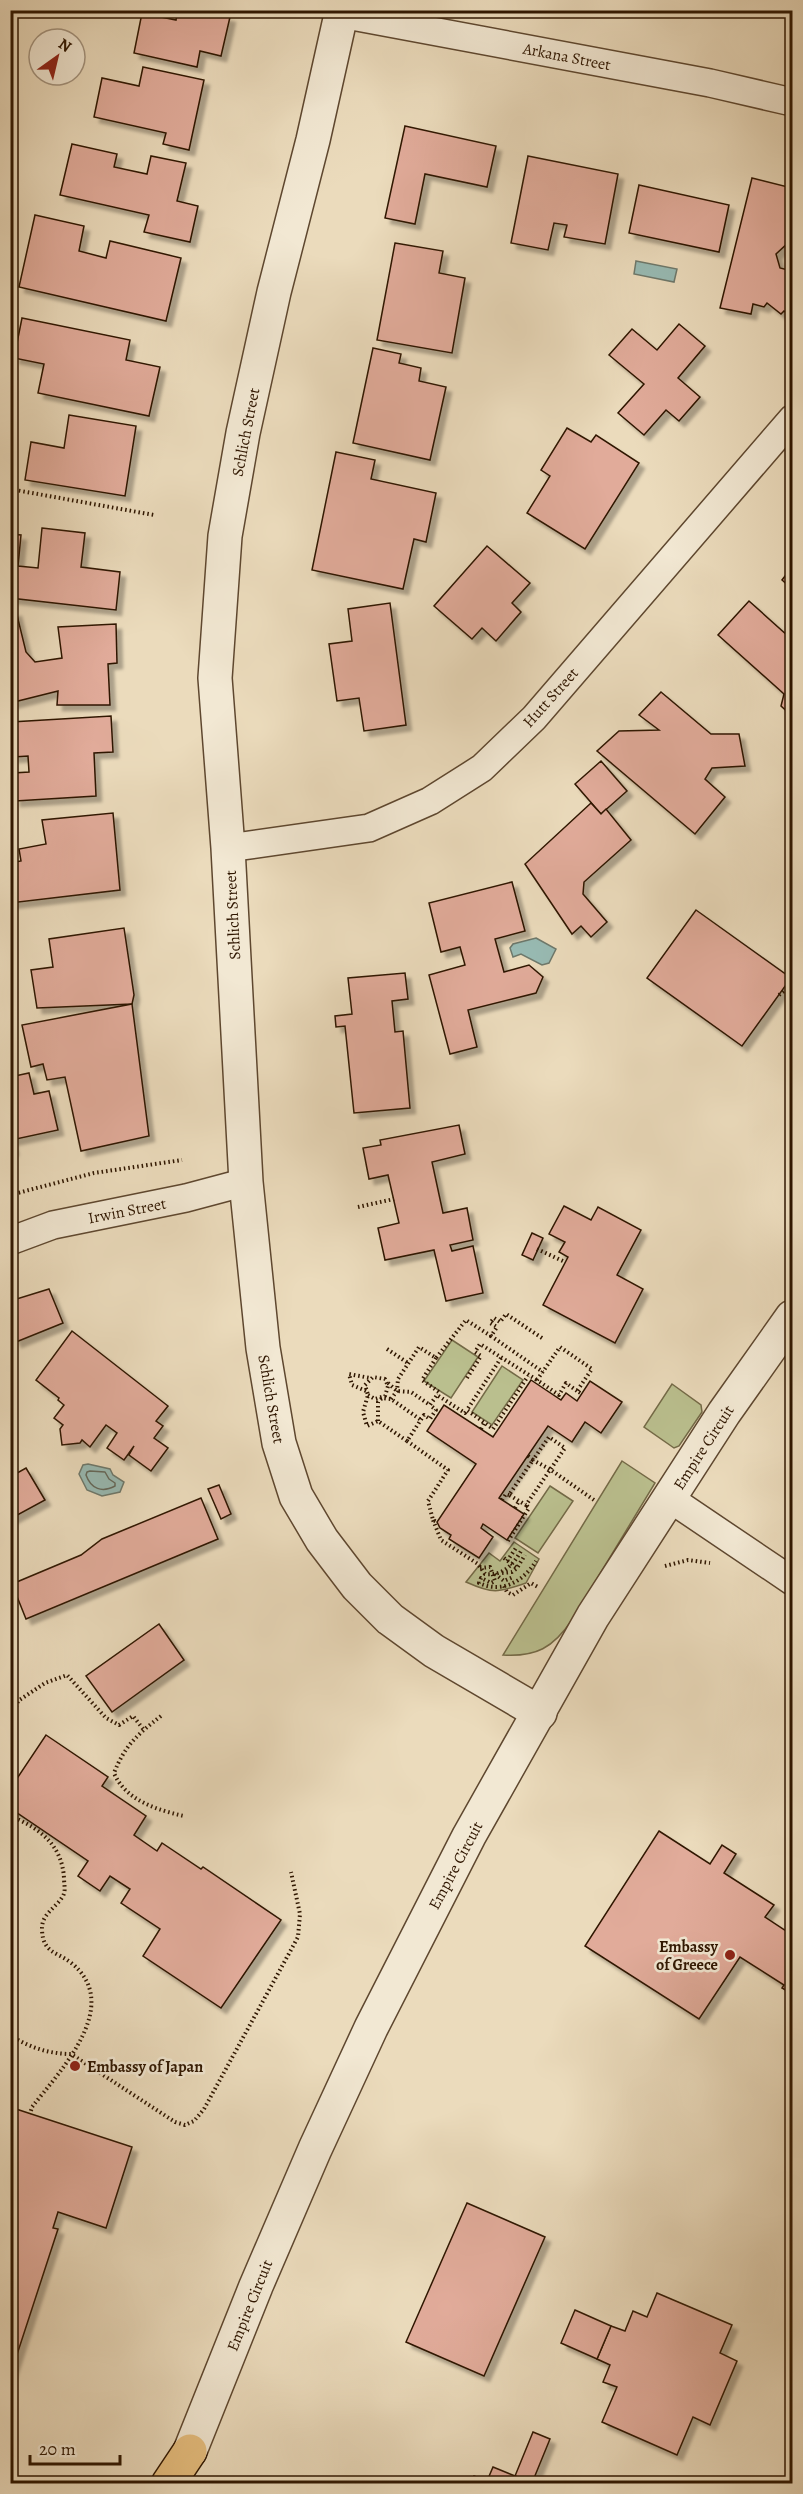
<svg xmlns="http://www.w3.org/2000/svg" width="803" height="2494" viewBox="0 0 803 2494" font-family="Alegreya,serif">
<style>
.green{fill:#babf8e;stroke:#746a47;stroke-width:1.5}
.water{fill:#98bbb4;stroke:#6e796c;stroke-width:1.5}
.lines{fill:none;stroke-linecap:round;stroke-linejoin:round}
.shore{stroke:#64685a;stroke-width:1.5}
.building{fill:#e1ab9a;stroke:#2f1600;stroke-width:1.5;filter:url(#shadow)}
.minor-casing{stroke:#5e472f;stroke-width:30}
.tertiary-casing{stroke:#5e472f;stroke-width:36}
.motorway-casing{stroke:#2f1600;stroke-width:36}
.path{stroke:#2f1600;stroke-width:4;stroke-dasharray:1.5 3;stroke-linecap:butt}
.minor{stroke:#f2e8d3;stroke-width:27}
.tertiary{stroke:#f2e8d3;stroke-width:33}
.motorway{stroke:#e6be7e;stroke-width:33}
.poi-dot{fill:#8f2418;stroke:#f2e8d3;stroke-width:2}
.labels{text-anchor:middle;stroke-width:5;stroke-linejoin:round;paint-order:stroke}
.street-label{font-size:16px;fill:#2f1600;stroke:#f2e8d3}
.poi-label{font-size:16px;font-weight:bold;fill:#2f1600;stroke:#f2e8d3;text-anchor:end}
</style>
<defs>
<filter id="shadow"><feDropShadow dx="5.5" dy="5.5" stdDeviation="1.5" flood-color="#0004"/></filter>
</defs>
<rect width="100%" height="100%" fill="#ebdbbc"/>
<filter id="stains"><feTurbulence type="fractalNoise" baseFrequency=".00333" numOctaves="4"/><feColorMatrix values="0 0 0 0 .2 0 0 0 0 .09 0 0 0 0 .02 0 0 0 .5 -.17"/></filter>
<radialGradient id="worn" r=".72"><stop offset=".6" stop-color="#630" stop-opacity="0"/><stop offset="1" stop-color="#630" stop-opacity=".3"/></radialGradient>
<g class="green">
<polygon points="452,1340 478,1357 451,1398 424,1381"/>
<polygon points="502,1366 523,1380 492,1425 472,1412"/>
<polygon points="672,1384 701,1405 702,1412 679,1446 674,1448 644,1427"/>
<path d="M622,1461l33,22 -83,137c-19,28 -36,37 -69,35z"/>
<polygon points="550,1486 573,1501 538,1553 515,1538"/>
<path d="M514,1542l25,17 -13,24c-29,10 -33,11 -60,-1l23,-29 11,8z"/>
</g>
<g class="water">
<polygon points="636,261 677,269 674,282 634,274"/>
<polygon points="536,938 556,949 549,963 542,965 521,954 513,957 510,948 513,944"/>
<polygon points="88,1464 110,1469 113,1475 124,1482 120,1492 102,1496 87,1490 79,1474 83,1465"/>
</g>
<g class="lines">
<path class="shore" d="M90,1471l15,1 4,7 6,4v3c-13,7 -24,3 -29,-11l1,-3z"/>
</g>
<g class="building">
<polygon points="178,10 198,10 230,17 221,56 200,51 197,67 134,53 142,13 176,20"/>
<polygon points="143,67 204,80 189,150 163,144 166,133 94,117 102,78 139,86"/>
<polygon points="405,126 496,146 487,187 425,174 415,224 385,218"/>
<polygon points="72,144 117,154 114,167 147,174 151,156 186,163 177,201 198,206 190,242 144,232 149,215 60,195"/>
<polygon points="528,156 618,174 605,244 564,237 567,225 554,223 548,250 511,243"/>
<polygon points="752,178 792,188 792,230 790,241 776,254 780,268 792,271 792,317 784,311 781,314 767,303 764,307 753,304 751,314 720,308"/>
<polygon points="639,185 729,205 719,252 629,233"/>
<polygon points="35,215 84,226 79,251 106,258 110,241 181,258 166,321 19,287"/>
<polygon points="395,243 443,251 439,273 465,278 452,353 377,340"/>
<polygon points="22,318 130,340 126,360 160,367 149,416 38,393 44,364 14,358"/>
<polygon points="679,324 705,346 678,378 700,397 679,421 666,410 644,435 618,413 644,384 609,355 632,329 657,350"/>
<polygon points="373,348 401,354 399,363 421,368 419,381 446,387 430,460 353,443"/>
<polygon points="69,415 136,426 125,496 25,480 31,442 64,448"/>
<polygon points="567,428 591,442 596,435 639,463 585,549 527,513 550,476 541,470"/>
<polygon points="336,452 375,460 371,479 436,493 426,542 414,539 403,589 312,570"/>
<polygon points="42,528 85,533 81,567 120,572 116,610 10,598 10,534 21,535 18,566 38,568"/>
<polygon points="487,546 530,583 512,603 521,612 496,641 482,628 472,639 434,606"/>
<polygon points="792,567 792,589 782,580"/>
<polygon points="749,601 788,636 792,632 792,716 781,706 784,694 718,635"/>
<polygon points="390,603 406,725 364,731 359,698 337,701 329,644 352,641 348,609"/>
<polygon points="16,611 26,652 35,662 62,658 58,627 116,624 117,663 108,664 110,705 57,705 58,691 10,703 10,612"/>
<polygon points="661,692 711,734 739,734 745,766 712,768 705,779 725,797 695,834 597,751 619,731 659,730 639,715"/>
<polygon points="111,716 113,752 94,753 96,796 15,801 13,773 29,772 28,756 13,757 11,722"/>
<polygon points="601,761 627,791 601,814 575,784"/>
<polygon points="591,803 601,814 606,809 631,840 584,882 583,894 607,922 591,937 581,926 572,934 525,864"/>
<polygon points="113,813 120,890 10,903 10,863 21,861 19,849 46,844 42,820"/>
<polygon points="512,882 525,931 495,939 504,972 529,965 543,977 536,993 468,1010 477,1047 450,1054 429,975 465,965 460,947 441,952 429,903"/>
<polygon points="696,910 791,978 742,1046 647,978"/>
<polygon points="124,928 134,995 132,1004 37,1008 31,970 53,967 49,939"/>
<polygon points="405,973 408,999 392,1001 395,1032 403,1031 410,1108 354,1113 345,1026 336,1027 335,1016 352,1014 348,978"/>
<polygon points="132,1004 149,1136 81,1151 65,1077 47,1080 43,1064 31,1067 22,1025"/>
<polygon points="29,1073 34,1094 49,1091 58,1130 11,1140 13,1150 10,1151 10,1077"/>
<polygon points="459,1125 465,1154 432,1162 443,1213 467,1208 473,1240 450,1245 452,1251 473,1246 483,1293 446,1301 434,1250 385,1260 378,1228 399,1223 388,1175 369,1179 363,1148 381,1145 380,1140"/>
<polygon points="564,1206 591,1220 598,1207 641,1230 617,1275 643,1289 615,1343 543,1305 568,1257 559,1252 565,1242 549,1234"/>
<polygon points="532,1233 543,1238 533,1260 522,1255"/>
<polygon points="49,1289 63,1323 16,1342 10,1329 10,1301"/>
<polygon points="72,1331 168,1406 156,1421 163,1426 154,1438 168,1448 151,1471 129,1455 134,1446 124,1460 107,1448 117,1433 106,1425 90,1447 82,1440 80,1443 62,1445 60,1429 63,1425 54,1418 64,1405 58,1400 59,1398 36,1380"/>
<polygon points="531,1380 561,1400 566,1393 577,1401 590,1381 622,1402 601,1433 585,1422 572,1442 548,1426 499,1498 524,1514 507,1540 483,1524 481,1528 493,1537 479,1558 449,1539 451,1535 440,1528 437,1522 476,1464 427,1431 444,1405 493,1437"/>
<polygon points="26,1468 45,1500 10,1519 10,1477"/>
<polygon points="219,1485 231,1514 221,1519 208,1489"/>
<polygon points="201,1498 218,1539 26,1619 12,1584 81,1555 102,1539"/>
<polygon points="159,1624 184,1660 112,1712 86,1676"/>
<polygon points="46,1735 108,1777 102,1786 146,1816 134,1835 157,1851 162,1843 201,1869 203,1867 281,1920 221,2008 143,1956 160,1929 121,1903 130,1889 110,1876 100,1891 78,1876 88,1861 10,1808 10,1789"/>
<polygon points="659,1831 710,1864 722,1845 736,1854 724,1873 774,1905 765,1917 792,1935 792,1994 782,1988 784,1985 740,1957 699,2019 585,1946"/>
<polygon points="10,2107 132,2147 106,2228 58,2212 53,2228 58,2229 10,2376"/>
<polygon points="467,2203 545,2237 484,2376 406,2342"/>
<polygon points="657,2293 732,2325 720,2353 737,2361 710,2425 693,2417 677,2455 602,2422 617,2387 603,2382 610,2365 597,2359 611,2326 625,2331 633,2311 647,2317"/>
<polygon points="575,2310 611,2326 597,2359 561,2343"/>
<polygon points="533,2432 550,2439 532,2483 515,2476"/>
<polygon points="493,2467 515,2476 533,2484 471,2484 474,2476 487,2481"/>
</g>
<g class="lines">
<g class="minor-casing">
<g id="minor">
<polyline points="341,14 710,83 792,102"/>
<polyline points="228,848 369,828 430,801 482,768 534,718 792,419"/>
<polyline points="10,1241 53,1225 186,1198 246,1182"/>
<polyline points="669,1498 792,1581"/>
</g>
</g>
<g class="tertiary-casing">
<g id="tertiary">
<polyline points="342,10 313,140 274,292 243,433 225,536 215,678 228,848 246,1182 263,1348 279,1443 296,1496 322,1540 357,1586 390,1619 434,1651 540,1713"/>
<polyline points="190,2451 256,2286 315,2149 371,2028 469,1836 593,1616 724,1413 792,1317"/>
</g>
</g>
<g class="motorway-casing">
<polyline id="motorway" points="168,2484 190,2451"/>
</g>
<g class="path">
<polyline points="10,489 154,515"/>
<polyline points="779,995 792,985"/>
<polyline points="10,1195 94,1173 182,1160"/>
<polyline points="358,1207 394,1199"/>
<polyline points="537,1249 565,1262"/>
<polyline points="542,1338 506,1314 500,1322 494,1318 490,1323 497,1327 491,1336 543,1372"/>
<polyline points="387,1349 408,1363"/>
<polyline points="436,1358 422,1380 439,1392 437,1394"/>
<polyline points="501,1358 467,1410 493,1429 528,1376"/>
<polyline points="467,1378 481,1356 475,1352 480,1344 537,1380"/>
<polyline points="388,1383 397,1391 411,1392 430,1405 437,1395 465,1413 467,1410"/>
<polyline points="366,1391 352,1385 349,1374 370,1378"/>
<polyline points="577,1391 566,1383 559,1395 537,1380 560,1347 592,1369 577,1391 582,1394"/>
<polyline points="368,1395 375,1399 385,1396 388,1386 385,1379 373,1377 365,1385 368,1395 363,1412 367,1426 378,1421 407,1441 424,1415 430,1419 436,1410 430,1405"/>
<polyline points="391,1399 397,1391 398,1379 419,1347 436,1358 466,1320 491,1336"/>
<polyline points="378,1421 378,1402 382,1398 391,1399 421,1420"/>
<polyline points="481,1429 484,1423"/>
<polyline points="407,1441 448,1470 428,1501 433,1520 437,1522"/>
<polyline points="528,1456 533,1460 509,1495 526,1505 565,1448 549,1437 533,1460 551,1470 594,1500"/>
<polyline points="502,1500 506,1494 509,1495"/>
<polyline points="515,1508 519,1501"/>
<path d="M433,1520l8,20 37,24 7,10c18,2 28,-9 36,-23"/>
<polyline points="508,1541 529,1508 526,1505"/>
<polyline points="504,1558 517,1568 525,1555"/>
<polyline points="507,1561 516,1548"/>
<polyline points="665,1566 688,1560 710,1563"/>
<path d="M480,1568l10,-1 5,14 -4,2 -10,-5 -2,5c23,11 45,-2 57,-22"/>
<polyline points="502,1573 512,1572 517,1568"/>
<polyline points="495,1574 504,1581 513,1577"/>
<polyline points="504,1586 507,1592 513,1595 531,1583 538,1587"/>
<path d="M161,1716c-23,18 -36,29 -47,57 11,27 43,37 70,43"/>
<polyline points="10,1724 18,1701 45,1683 67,1675 106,1718 119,1725 133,1716 144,1730"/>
<path d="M10,1816c30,12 52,29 54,62 0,7 2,12 -1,18 -7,12 -22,18 -21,34 1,23 15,22 28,32 55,42 -10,109 -38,145l-2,7"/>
<path d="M10,2035c18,12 39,19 61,19l104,68 10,3 9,-4 10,-12 94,-172 2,-23 -9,-42"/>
</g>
<use href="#minor" class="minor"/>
<use href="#tertiary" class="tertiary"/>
<use href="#motorway" class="motorway"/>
</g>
<g class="poi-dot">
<circle cx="730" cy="1955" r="6"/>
<circle cx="75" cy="2066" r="6"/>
</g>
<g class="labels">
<g class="street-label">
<text transform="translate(567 56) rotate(11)" y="6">Arkana Street</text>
<text transform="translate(245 432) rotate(-79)" y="6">Schlich Street</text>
<text transform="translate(550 697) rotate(-48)" y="6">Hutt Street</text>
<text transform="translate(232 915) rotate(-93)" y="6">Schlich Street</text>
<text transform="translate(127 1210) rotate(-11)" y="6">Irwin Street</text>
<text transform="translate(272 1399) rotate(80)" y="6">Schlich Street</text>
<text transform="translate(703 1447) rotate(-57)" y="6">Empire Circuit</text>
<text transform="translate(455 1865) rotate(-62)" y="6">Empire Circuit</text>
<text transform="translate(249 2305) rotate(-68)" y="6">Empire Circuit</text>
</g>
<g class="poi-label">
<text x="718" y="1952">Embassy<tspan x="718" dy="18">of Greece</tspan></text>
<text x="87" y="2072" text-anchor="start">Embassy of Japan</text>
</g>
</g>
<rect width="803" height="2494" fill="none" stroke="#ebdbbc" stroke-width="36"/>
<rect x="12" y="12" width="779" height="2470" fill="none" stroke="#2f1600" stroke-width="3"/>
<rect x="18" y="18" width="767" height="2458" fill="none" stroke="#2f1600" stroke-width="1.5"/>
<g transform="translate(57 57) rotate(34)"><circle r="28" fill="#f2e8d3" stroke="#a4947f" stroke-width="1.5"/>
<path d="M0-4.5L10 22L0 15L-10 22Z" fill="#8f2418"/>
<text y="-9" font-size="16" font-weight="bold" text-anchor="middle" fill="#2f1600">N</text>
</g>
<path d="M30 2455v9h90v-9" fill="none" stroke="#2f1600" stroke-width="3"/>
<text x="39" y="2455" font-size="18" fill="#2f1600" stroke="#f2e8d3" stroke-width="4.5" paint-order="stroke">20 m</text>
<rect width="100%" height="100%" filter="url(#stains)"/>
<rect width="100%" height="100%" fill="url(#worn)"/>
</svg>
